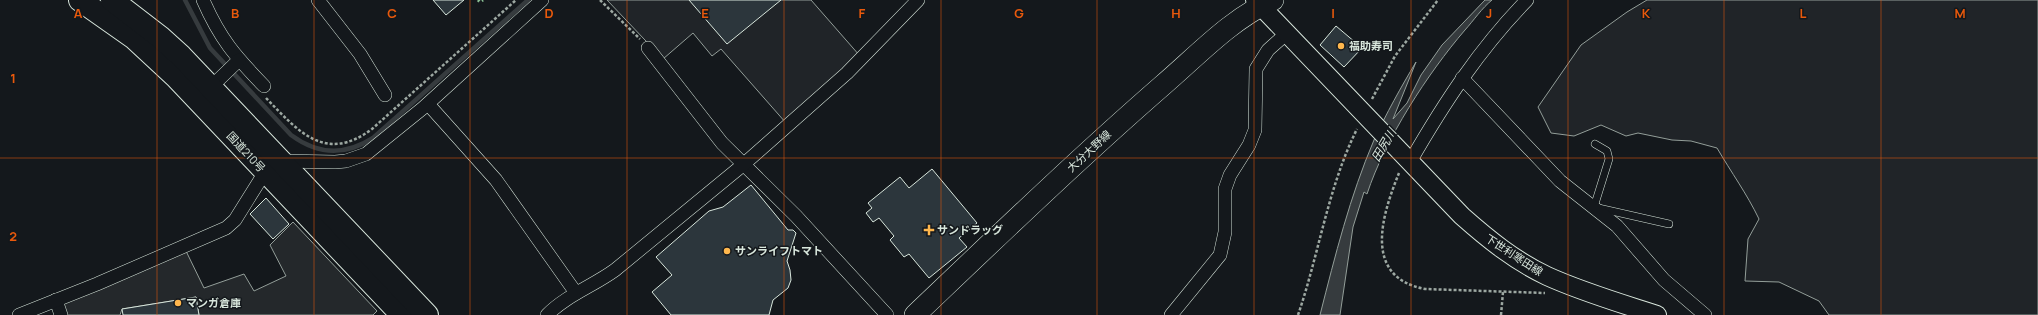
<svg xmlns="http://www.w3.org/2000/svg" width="2038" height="315" viewBox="0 0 2038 315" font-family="Manrope,'Noto Sans JP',sans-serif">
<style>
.green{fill:#202428;stroke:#939e99}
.parking{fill:#24282b;stroke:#939e99}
.water{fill:#363b3e;stroke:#939e99}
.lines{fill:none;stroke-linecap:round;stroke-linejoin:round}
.stream{stroke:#363b3e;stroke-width:4.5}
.building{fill:#2c363c;stroke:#d8e6dc}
.lane-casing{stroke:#d8e6dc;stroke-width:8}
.street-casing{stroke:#d8e6dc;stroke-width:14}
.secondary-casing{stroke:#d8e6dc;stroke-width:20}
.primary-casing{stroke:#d8e6dc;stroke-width:22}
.highway-casing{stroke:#d8e6dc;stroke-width:24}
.path{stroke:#9da8a2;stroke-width:2.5;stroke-dasharray:3 2;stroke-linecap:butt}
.lane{stroke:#14181c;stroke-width:7}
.street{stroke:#14181c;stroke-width:13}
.secondary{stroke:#14181c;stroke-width:18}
.primary{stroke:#14181c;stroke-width:21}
.highway{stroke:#14181c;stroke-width:22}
.hedge{stroke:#8ac095;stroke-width:3;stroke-dasharray:2 3;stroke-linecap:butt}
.grid{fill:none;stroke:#e8590c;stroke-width:1;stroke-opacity:0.55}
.poi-dot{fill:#ffb74d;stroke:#14181c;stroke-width:1.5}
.labels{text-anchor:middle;stroke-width:3;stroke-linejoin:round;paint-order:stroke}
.poi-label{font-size:11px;font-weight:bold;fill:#d8e6dc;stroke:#14181c;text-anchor:start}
.street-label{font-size:11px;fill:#d8e6dc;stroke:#14181c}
.water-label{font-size:12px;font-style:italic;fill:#d8e6dc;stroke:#14181c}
.grid-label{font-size:13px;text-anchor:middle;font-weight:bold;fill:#e8590c;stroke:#14181c;stroke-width:3;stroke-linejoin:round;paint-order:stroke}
</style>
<rect width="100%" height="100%" fill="#14181c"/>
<g class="green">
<polygon points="607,0 811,0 860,56 786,123 721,49 712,56 693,33 663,59"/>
<path d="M1647,0h391v315h-209l-10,-14 -40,-19 -34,-1 3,-42 11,-20c-12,-25 -28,-47 -42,-71l-26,-7 -19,-1 -34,-7 -12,3 -25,-11 -27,11 -23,-3 -13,-26 43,-62 46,-33z"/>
</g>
<polygon class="parking" points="293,222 377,311 373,315 199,315 196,297 122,309 120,315 66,315 61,303 186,251 204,288 244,274 254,291 286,276 270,245"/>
<path class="water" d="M1485,0h7c-10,8 -18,20 -27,30 -37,43 -80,109 -98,164l-3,-2 -11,35 -13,88h-20c15,-59 30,-119 54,-175 12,-26 27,-53 42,-78l-23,57 14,-16 14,-28 21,-30z"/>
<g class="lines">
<path class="stream" d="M185,0l25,48 81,87c27,20 54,21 82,3l155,-138"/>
</g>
<g class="building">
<polygon points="433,0 464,0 446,15"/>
<polygon points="689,0 781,0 727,44"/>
<polygon points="1336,26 1362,48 1344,67 1320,45"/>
<polygon points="932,169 977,223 959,238 967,247 929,278 909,254 904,257 890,240 894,236 879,218 873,222 866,213 872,208 868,203 900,177 909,188"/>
<polygon points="751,185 788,230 793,230 796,233 787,261 790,270 791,280 788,288 773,300 769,315 671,315 652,292 672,275 656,257 709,211 723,207"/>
<polygon points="266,198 289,224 273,239 250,214"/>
<polygon points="196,297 199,315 123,315 122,309"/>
</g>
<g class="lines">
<g class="lane-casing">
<polyline id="lane" points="1595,144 1607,151 1609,159 1594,207 1669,224"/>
</g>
<g class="street-casing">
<g id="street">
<path d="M203,0c17,39 32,56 61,86"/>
<polyline points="318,0 360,54 385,95"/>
<polyline points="648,48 722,143 796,216 887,315"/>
<polyline points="1462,78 1560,181 1617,226 1664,280 1705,315"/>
<polyline points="211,87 239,60"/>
<polyline points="428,104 496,180 576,293"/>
<polyline points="280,161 335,162 346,161 366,154 423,108 542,0"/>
<path d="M1410,162c34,-59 70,-114 117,-162"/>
<polyline points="56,300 61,315"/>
<polyline points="19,315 97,284 226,228 235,220 265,172"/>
<path d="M547,315c20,-20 46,-29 68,-45l129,-106 103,-91 71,-73"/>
<polyline points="1171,315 1220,255 1225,232 1225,189 1230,175 1249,145 1255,130 1256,69 1268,50 1286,34"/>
</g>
</g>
<g class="secondary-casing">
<path id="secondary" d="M1255,0l207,216c26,23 53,45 85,60 35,16 73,27 110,39"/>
</g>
<g class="primary-casing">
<path id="primary" d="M915,315c82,-78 163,-156 248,-230 35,-30 68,-66 110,-85"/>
</g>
<g class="highway-casing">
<g id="highway">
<polyline points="80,0 134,38 176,77 402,315"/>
<polyline points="112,0 160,37 181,56 427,315"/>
</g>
</g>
<g class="path">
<polyline points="600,0 640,39"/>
<path d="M266,98c32,33 59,66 106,31l144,-129"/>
<polyline points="1372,99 1395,56 1438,0"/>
<path d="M1399,173c-17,42 -37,104 26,116l120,4"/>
<path d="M1298,315c21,-61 30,-128 59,-186"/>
<polyline points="1501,315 1503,292"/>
</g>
<use href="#lane" class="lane"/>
<use href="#street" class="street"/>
<use href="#secondary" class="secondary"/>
<use href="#primary" class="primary"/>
<use href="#highway" class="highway"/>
<polyline class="hedge" points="478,0 480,2 483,0"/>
</g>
<path class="grid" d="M157,0v315M314,0v315M470,0v315M627,0v315M784,0v315M941,0v315M1097,0v315M1254,0v315M1411,0v315M1568,0v315M1724,0v315M1881,0v315M0,158h2038"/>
<g class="poi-dot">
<circle cx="1341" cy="46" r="4"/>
<path d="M927 224h4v4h4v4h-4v4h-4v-4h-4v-4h4z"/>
<circle cx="727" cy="251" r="4"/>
<circle cx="178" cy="303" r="4"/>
</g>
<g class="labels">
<g class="poi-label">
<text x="1349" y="50">福助寿司</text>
<text x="937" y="234">サンドラッグ</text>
<text x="735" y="255">サンライフトマト</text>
<text x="186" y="307">マンガ倉庫</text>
</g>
<g class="street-label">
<text transform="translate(1089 151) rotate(-43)" y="4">大分大野線</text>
<text transform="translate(246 152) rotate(47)" y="4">国道210号</text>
<text transform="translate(1514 255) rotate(33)" y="4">下世利寒田線</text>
</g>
<g class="water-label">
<text transform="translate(1384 145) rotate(-59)" y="4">田尻川</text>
</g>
</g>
<g class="grid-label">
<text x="78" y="18">A</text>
<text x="235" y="18">B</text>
<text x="392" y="18">C</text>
<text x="549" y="18">D</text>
<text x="705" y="18">E</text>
<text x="862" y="18">F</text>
<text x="1019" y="18">G</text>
<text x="1176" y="18">H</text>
<text x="1333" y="18">I</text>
<text x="1489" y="18">J</text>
<text x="1646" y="18">K</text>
<text x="1803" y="18">L</text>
<text x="1960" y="18">M</text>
<text x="13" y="83">1</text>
<text x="13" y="241">2</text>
</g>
</svg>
